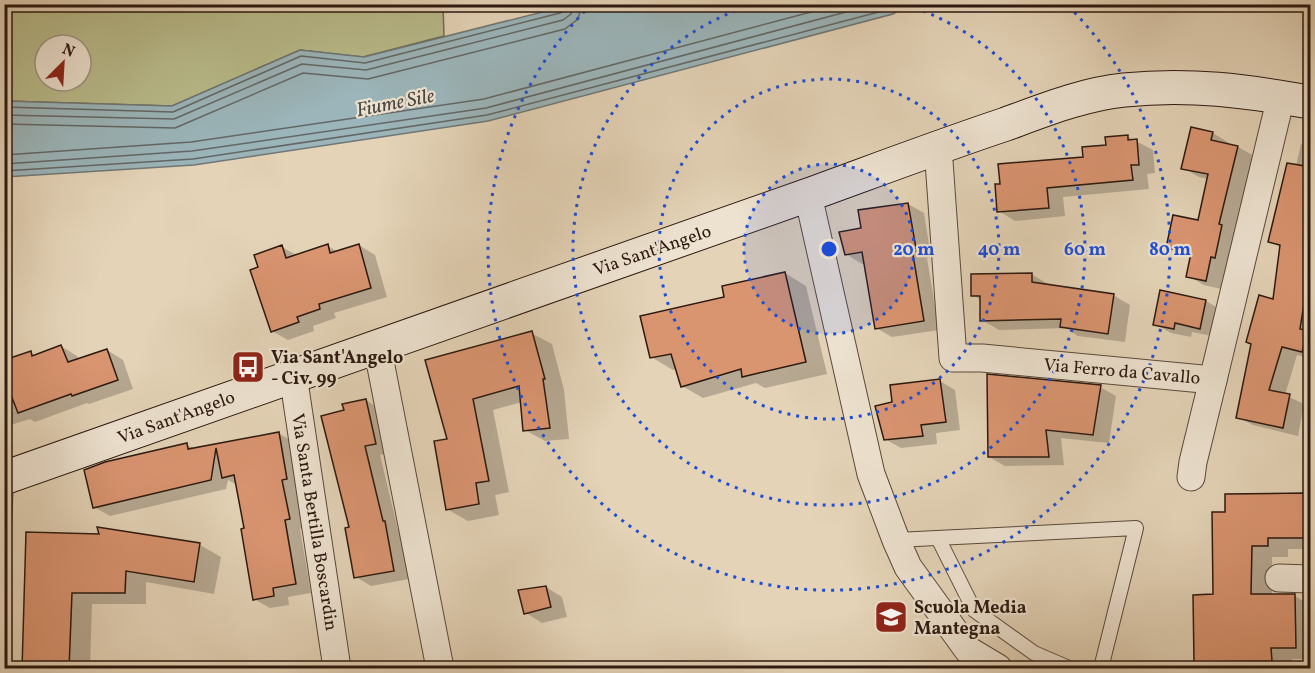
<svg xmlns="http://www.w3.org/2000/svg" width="1315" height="673" viewBox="0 0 1315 673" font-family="Vollkorn,serif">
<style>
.green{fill:#b9bb8b;stroke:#726a4e;stroke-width:1.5;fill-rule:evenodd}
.water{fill:#9bb5ba;stroke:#6f7776;stroke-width:1.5}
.shadow{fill:#0003}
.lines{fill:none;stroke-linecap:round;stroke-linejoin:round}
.shore{stroke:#646765;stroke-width:1.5}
.building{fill:#d99470;stroke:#2c1910;stroke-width:1.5}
.lane-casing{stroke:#5a483a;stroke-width:16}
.street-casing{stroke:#5a483a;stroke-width:29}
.secondary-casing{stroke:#2c1910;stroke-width:35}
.lane{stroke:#ede2d0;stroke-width:14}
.street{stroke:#ede2d0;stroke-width:27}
.secondary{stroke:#ede2d0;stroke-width:33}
.ring{fill:none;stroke:#1d4ed8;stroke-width:3;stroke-dasharray:3 6}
.labels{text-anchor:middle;stroke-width:4.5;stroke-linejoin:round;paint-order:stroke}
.street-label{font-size:18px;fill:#2c1910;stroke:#ede2d0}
.poi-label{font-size:18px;font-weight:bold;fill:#2c1910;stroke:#ede2d0;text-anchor:start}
.water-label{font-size:20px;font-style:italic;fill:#4d4843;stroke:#ede2d0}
.centre{fill:#1d4ed8;stroke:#ede2d0;stroke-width:3}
.ring-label{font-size:18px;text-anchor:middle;font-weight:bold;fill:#1d4ed8;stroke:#ede2d0;stroke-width:4.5;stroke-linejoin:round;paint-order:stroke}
</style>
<rect width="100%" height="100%" fill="#e4d3b7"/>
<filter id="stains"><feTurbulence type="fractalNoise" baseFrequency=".00333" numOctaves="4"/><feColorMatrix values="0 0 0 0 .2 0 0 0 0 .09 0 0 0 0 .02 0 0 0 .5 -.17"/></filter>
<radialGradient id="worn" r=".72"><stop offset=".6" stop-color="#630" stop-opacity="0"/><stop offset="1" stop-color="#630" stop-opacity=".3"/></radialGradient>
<path class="green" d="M5,5h438l1,31 -81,21 -63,-7 -128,56 -167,-5zM45,45h36v36h-36z"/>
<polygon class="water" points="570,5 907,5 893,14 488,121 194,165 5,177 5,101 172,106 300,50 364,57"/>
<g class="shadow">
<polygon points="1213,133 1229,143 1228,145 1238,147 1254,156 1221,289 1204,285 1188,276 1192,258 1184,256 1168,247 1200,222 1208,179 1199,177 1183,168"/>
<polygon points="1128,137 1153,150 1155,173 1147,174 1149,189 1063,197 1065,216 1015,221 999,211 1108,146 1107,139"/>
<polygon points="1301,144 1310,146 1310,358 1297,355 1285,395 1304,404 1298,436 1253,425 1238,417 1274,301 1281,248 1270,241 1296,166"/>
<polygon points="908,204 924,213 931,257 927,258 939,330 892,337 876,328 866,263 862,264 846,254 863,230"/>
<polygon points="359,245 375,255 387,297 334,313 336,318 313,326 314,331 288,340 272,331 260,268 282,247 298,256 328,246 338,252"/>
<polygon points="785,273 806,286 827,374 765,388 756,383 703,398 682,386 677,369 673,370 651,357 726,298"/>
<polygon points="1031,274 1048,284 1048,286 1113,295 1130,305 1125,342 1078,336 1066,328 999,330 982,320 981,300 973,295"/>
<polygon points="1162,291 1206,301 1223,311 1217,337 1192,332 1191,337 1171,333 1155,324"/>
<polygon points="531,333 552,344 564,390 569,439 545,441 525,430 522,402 493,410 509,492 495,495 499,515 468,521 447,509 448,440 427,361"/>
<polygon points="61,346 77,356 79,360 107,350 123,360 133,389 89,404 87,403 35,422 30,419 4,427 4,362 30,352 36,356"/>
<polygon points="940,381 955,390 960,430 936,433 937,444 901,448 885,439 894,403"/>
<polygon points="1100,387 1116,396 1109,443 1061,438 1064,465 1005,466 989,457"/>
<polygon points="366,400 381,410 391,452 380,455 398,530 401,531 409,579 371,586 356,577 351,528 346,411"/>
<polygon points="278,433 294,442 305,528 300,529 311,593 288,597 289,605 270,608 254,599 246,530 237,485 228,480 226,489 110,516 94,507 187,445 195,449"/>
<polygon points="1305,495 1310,498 1310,549 1288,549 1288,557 1272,557 1272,595 1295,596 1310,605 1310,659 1292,659 1292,668 1208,668 1196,661 1214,596 1227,513"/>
<polygon points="27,533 200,545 221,557 214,594 146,582 146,604 92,604 90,668 24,668"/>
<polygon points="546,587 562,597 567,617 542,623 526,613"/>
</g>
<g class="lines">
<g class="shore">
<polyline points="4,107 173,112 301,56 365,63 560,13 565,10 566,4"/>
<polyline points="4,115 174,119 302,64 366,70 563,20 571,14 573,4"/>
<polyline points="4,124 175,128 303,73 368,79 565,29 578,19 582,4"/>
<polyline points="4,155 191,142 484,99 841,4"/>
<polyline points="4,164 192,151 486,108 876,4"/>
<polyline points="4,171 193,159 487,115 890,9 896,4"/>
</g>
</g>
<g class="building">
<polygon points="1191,127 1213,132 1211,140 1238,146 1219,224 1222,225 1215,258 1211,257 1206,281 1186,277 1191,253 1166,248 1173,215 1198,220 1208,174 1181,169"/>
<polygon points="1128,135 1128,140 1137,139 1139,165 1131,165 1133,180 1047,188 1049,208 997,212 995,184 1000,184 998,164 1083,157 1082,147 1106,145 1105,137"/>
<polygon points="1287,163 1311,167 1311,259 1300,329 1308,331 1302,352 1282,347 1269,390 1290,394 1283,428 1236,418 1251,344 1246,342 1259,295 1273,299 1280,245 1268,242"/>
<polygon points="908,203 916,248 912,249 924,321 875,329 862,252 845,255 839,232 861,228 858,210"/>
<polygon points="328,244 330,253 359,244 371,288 319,304 320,309 297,317 299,322 271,332 250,270 258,267 254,255 282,245 286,258"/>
<polygon points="785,272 806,362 742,377 741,369 681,387 671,354 650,358 640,316 724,297 722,286"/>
<polygon points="1032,273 1032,282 1114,294 1108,334 1060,327 1061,319 980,321 980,296 971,296 971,274"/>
<polygon points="1160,290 1206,300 1200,329 1175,323 1174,329 1153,325"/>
<polygon points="532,331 545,379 543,379 550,428 523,431 519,386 473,399 489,481 476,483 479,504 446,510 434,441 447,439 425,360"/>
<polygon points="61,345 68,362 107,349 118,380 72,396 71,394 18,413 4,377 4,360 31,351 32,356"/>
<polygon points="987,374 1101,385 1093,435 1046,430 1049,457 988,457"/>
<polygon points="940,379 946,422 921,425 923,436 884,440 875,406 892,402 890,385"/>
<polygon points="366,399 376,444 365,446 383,521 385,521 394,571 354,578 345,528 349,527 321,416 344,410 342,404"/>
<polygon points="279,432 287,479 282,480 290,519 285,520 296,584 273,588 274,596 253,600 241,529 244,528 234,475 222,478 216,448 211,480 93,508 84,470 105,462 187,443 188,449"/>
<polygon points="1305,493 1305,538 1268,538 1268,546 1252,546 1251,594 1295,594 1296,648 1271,648 1272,661 1194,662 1193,595 1213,594 1212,512 1225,512 1225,494"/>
<polygon points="97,527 200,543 194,582 126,571 125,593 72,593 69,669 22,669 26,532 99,534"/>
<polygon points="546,586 551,607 524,614 518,590"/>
</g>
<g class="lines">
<g class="lane-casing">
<g id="lane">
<polyline points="4,530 6,478"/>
<polyline points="938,538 974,610 1034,653 1069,668"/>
<polyline points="896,540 1136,528 1101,668"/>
</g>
</g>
<g class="street-casing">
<g id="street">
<polyline points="938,147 953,358 982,358 1213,380 1281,97"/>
<polyline points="808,195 871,474 896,540 908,567 968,650 998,668"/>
<polyline points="377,346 440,668"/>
<polyline points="293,375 337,668"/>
<polyline points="1191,477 1193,462 1213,380"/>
<polyline points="1279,578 1310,579"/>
</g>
</g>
<g class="secondary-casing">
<path id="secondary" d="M4,478l804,-283c66,-24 132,-49 198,-71 38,-14 78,-30 118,-34 66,-7 122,1 186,12"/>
</g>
<use href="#lane" class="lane"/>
<use href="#street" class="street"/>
<use href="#secondary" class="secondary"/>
</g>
<circle cx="829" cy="249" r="85" fill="#1d4ed8" fill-opacity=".12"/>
<g class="ring">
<circle cx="829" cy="249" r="85"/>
<circle cx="829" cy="249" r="170"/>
<path d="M906 5A256 256 0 1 1 752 5"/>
<path d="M1068 6A341 341 0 1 1 590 6"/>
</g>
<defs>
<g id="bus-square" transform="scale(1.725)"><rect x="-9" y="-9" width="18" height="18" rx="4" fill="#8f2418" stroke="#ede2d0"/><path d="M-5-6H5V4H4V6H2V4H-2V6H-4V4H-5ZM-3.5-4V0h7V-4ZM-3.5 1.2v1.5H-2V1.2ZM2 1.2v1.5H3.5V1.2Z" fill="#fff"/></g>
<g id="school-square" transform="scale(1.725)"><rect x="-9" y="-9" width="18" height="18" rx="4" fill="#8f2418" stroke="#ede2d0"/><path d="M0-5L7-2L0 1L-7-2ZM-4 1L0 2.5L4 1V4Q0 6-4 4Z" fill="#fff"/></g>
</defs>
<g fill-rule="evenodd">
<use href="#bus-square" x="248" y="367"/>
<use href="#school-square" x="891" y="617"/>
</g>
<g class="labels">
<g class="street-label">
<text transform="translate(652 250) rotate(-19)" y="6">Via Sant'Angelo</text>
<text transform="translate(1122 371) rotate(5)" y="6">Via Ferro da Cavallo</text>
<text transform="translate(176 417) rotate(-20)" y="6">Via Sant'Angelo</text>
<text transform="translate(315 522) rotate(81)" y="6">Via Santa Bertilla Boscardin</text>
</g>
<g class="poi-label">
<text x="271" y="363">Via Sant'Angelo<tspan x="271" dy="21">- Civ. 99</tspan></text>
<text x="914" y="613">Scuola Media<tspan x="914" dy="21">Mantegna</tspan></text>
</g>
<g class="water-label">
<text transform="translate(395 102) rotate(-11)" y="7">Fiume Sile</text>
</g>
</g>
<circle cx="829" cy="249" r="9" class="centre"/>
<g class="ring-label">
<text x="914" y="255">20 m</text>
<text x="999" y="255">40 m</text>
<text x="1085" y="255">60 m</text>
<text x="1170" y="255">80 m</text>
</g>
<rect width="1315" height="673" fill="none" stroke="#e4d3b7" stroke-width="24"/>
<rect x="6" y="6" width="1303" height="661" fill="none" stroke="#2c1910" stroke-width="3"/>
<rect x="12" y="12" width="1291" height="649" fill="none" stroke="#2c1910" stroke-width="1.5"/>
<g transform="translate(63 63) rotate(24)"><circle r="28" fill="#ede2d0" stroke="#a09283" stroke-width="1.5"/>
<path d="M0-4.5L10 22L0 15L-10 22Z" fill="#8f2418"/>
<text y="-9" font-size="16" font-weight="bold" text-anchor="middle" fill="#2c1910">N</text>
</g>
<rect width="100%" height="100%" filter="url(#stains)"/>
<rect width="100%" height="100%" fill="url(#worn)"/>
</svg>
